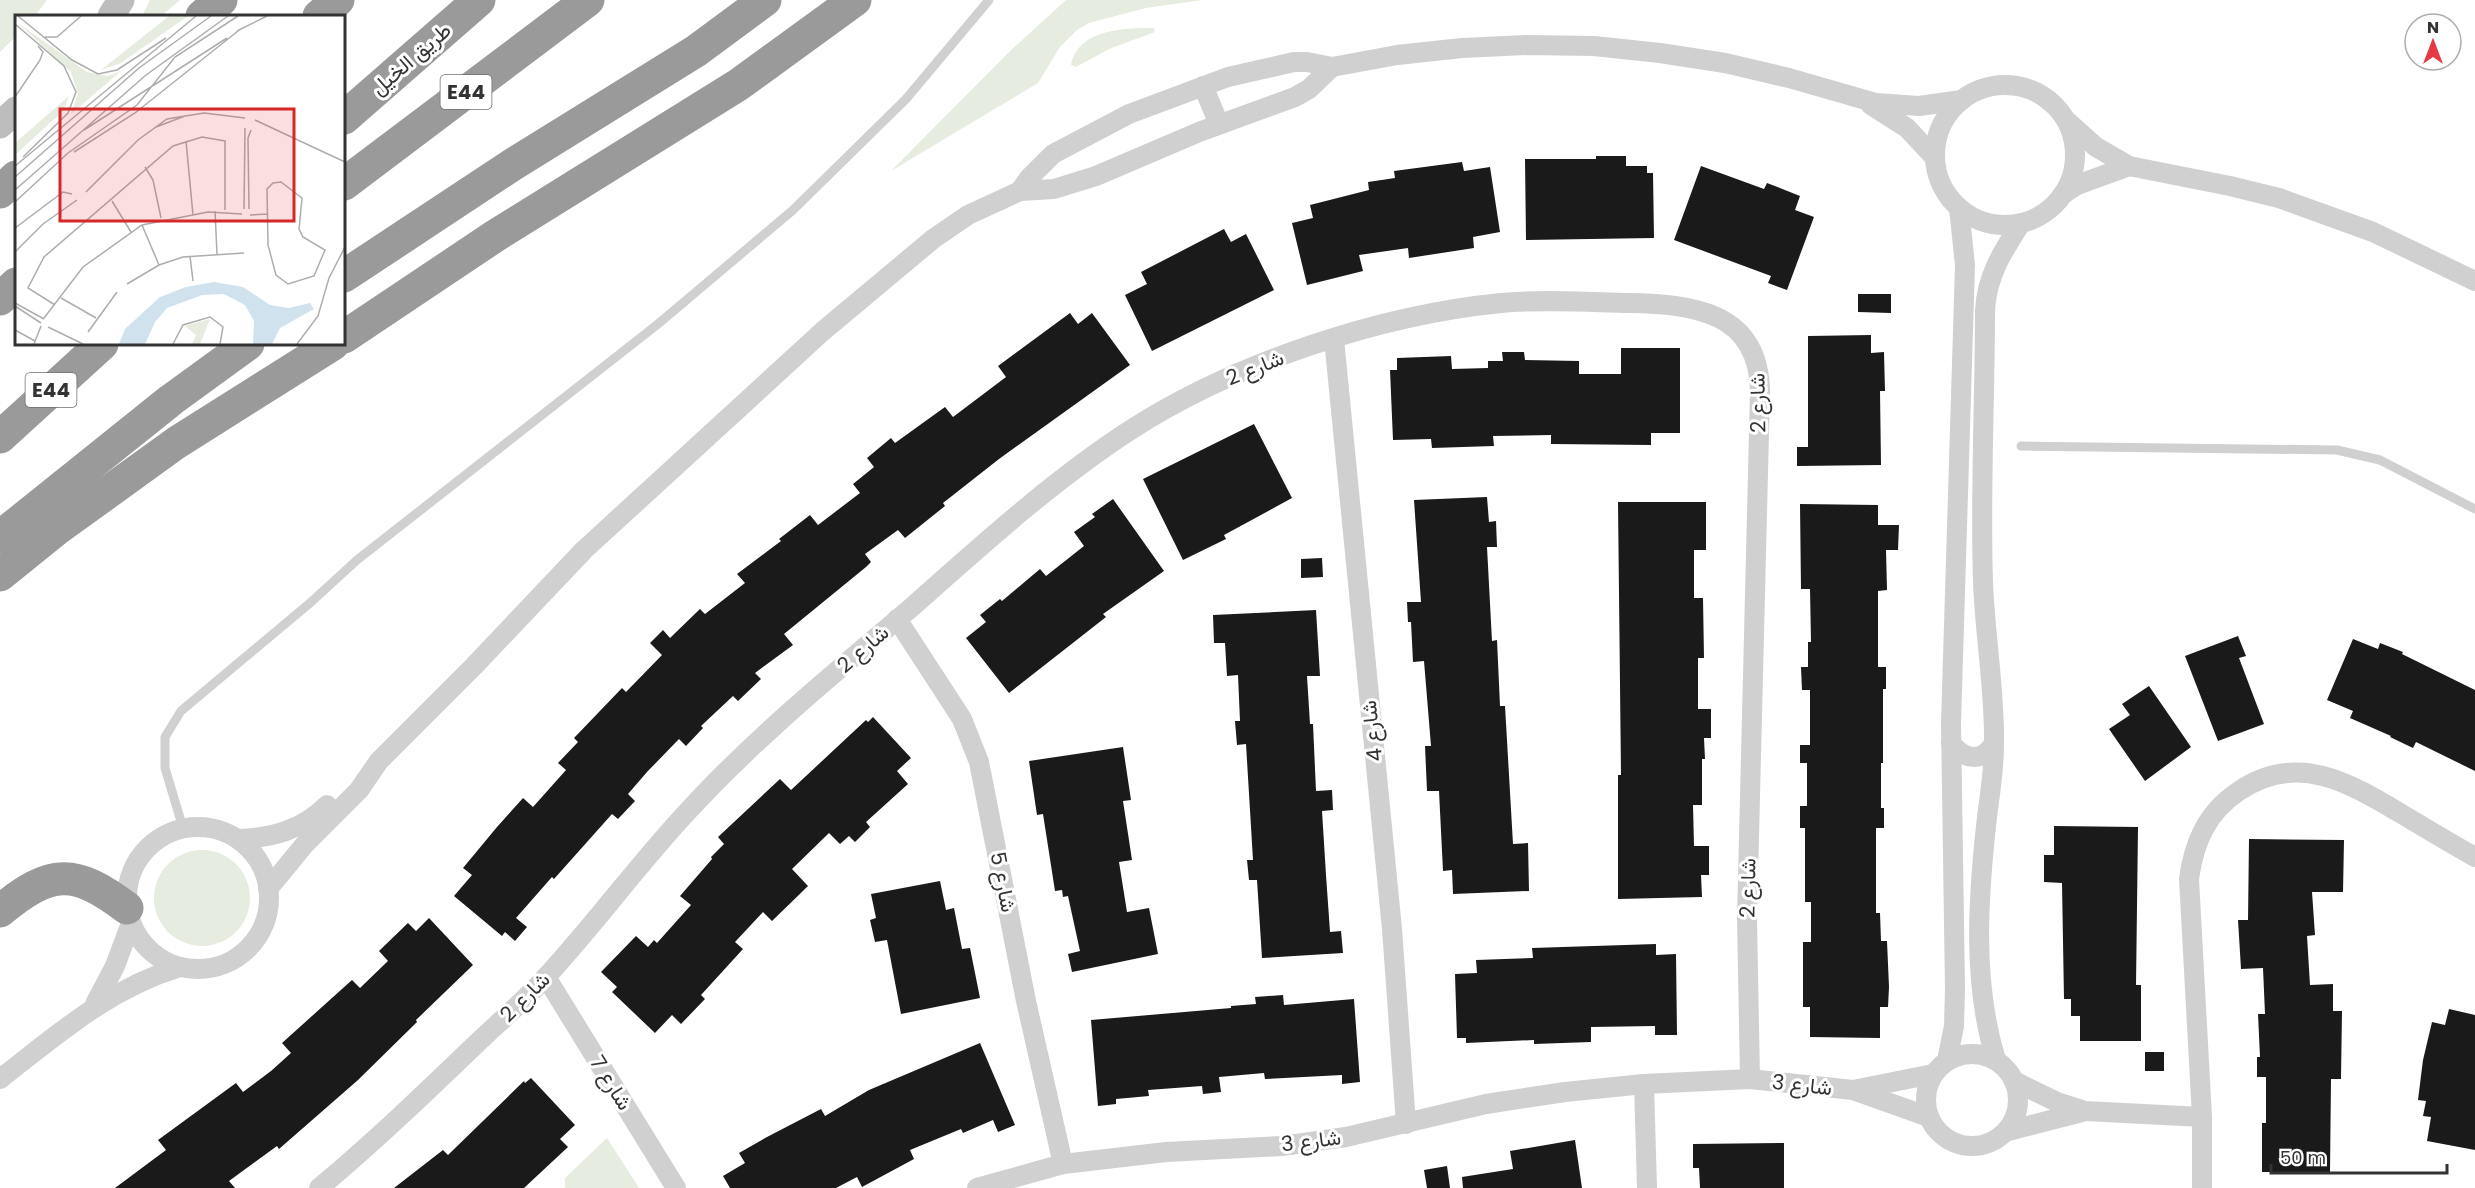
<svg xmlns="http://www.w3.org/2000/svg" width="2475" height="1188" viewBox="0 0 2475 1188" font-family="Poppins,Vazirmatn,sans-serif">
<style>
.green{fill:#e6ecdf}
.building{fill:#1a1a1a}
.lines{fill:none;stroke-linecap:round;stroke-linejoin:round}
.lane{stroke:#d0d0d0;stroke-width:9}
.street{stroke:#d0d0d0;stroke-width:20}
.secondary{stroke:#bdbdbd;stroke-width:27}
.highway{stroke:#9a9a9a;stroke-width:33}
.labels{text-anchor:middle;stroke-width:6;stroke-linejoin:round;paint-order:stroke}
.shield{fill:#fff;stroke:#707070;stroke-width:1.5}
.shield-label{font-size:20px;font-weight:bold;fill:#333}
.street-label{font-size:21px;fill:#333;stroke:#fff}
.inset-road{fill:none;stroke:#adadad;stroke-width:1.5}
.view{fill:#d62828;fill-opacity:0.15;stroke:#d62828;stroke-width:3}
.inset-edge{fill:none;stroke:#333;stroke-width:3}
</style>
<rect width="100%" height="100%" fill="#fff"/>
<g class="green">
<polygon points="0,0 47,0 35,16 16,16 16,36 0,52"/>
<polygon points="150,0 180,0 161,16 142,16"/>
<polygon points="1066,0 1202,0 1146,8 1089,23 1077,30 1060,47 1038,83 891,171 1008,53"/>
<path d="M1154,28l1,4 -46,17 -33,18 -5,-2c7,-36 53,-37 83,-37z"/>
<circle cx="202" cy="898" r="48"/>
<polygon points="607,1138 639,1188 565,1188 565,1178"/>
</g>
<g class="building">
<polygon points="1596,156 1626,156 1626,166 1647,166 1647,173 1653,173 1654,238 1526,240 1525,159 1596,159"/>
<polygon points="1462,162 1464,171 1490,167 1500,232 1473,237 1474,248 1409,258 1408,248 1359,255 1363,271 1307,285 1292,223 1313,218 1310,205 1369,190 1368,182 1395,178 1394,171"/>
<polygon points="1701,166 1764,189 1767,183 1800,196 1795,210 1814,217 1787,290 1768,283 1771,276 1674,240"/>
<polygon points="1224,229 1231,242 1246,234 1274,290 1152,351 1125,295 1147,284 1141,272"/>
<polygon points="1858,294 1891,294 1891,313 1858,312"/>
<polygon points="1070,313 1078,324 1092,313 1130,365 999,459 943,503 945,506 905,538 898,530 865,554 871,562 866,567 784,634 793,645 755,673 761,679 738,701 733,696 701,726 703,728 686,746 679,739 647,772 628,794 635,801 618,819 612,814 554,879 552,877 516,918 527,927 515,941 505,932 502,936 454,896 472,875 463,868 497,827 523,798 533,807 566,770 558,763 578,742 574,738 622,688 626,692 662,655 650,643 663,630 670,638 700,609 705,614 745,583 737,574 781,541 779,539 810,515 818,525 860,493 853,484 874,467 867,458 891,438 895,443 945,407 953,417 1006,377 998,366"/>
<polygon points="1871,335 1871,353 1884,352 1885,391 1880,391 1881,465 1797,466 1797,447 1808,447 1808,336"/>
<polygon points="1621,348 1680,348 1680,433 1651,433 1651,445 1551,444 1551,435 1493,436 1494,446 1432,448 1431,439 1393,440 1390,370 1397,370 1397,358 1451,356 1452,369 1488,368 1488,361 1503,361 1502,352 1524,352 1525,360 1579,361 1579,374 1621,374"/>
<polygon points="1254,424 1292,498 1224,535 1226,539 1183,560 1143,479"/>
<polygon points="1487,497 1489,522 1496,521 1497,547 1487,547 1492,641 1497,640 1500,706 1505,706 1513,844 1528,843 1529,891 1453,894 1452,870 1443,871 1439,791 1427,791 1425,746 1431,746 1424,661 1413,662 1411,622 1408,622 1407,602 1421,602 1414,500"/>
<polygon points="1113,499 1164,571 1103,614 1106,617 1009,693 966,638 986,622 980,615 1000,599 1002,601 1040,569 1046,576 1084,546 1074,532 1095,517 1092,514"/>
<polygon points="1618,502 1706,502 1706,550 1694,550 1694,598 1703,598 1704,658 1698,658 1698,709 1711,709 1711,738 1704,738 1705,759 1702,759 1702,805 1693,805 1694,846 1709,846 1709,875 1701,875 1702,897 1618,899 1618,775 1621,775"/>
<polygon points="1800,504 1878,505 1878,525 1899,525 1898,550 1886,550 1887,590 1878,591 1878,667 1886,667 1886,689 1883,689 1883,763 1881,763 1881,808 1884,808 1884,828 1876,828 1876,913 1880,913 1881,941 1887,941 1889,987 1888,1007 1880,1007 1880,1038 1810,1037 1810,1007 1803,1007 1803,942 1811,942 1811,902 1805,902 1805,828 1800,828 1800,806 1807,806 1807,763 1800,763 1800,745 1810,745 1810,690 1802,690 1801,667 1808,667 1808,642 1811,642 1810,589 1801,589"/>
<polygon points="1322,558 1323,577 1301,578 1301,559"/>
<polygon points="1316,610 1320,676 1307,676 1310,724 1313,724 1316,791 1332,790 1333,810 1322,811 1326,875 1330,932 1341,931 1343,953 1262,958 1257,880 1249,880 1247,860 1253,860 1246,744 1237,745 1235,721 1240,721 1238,675 1227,676 1225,643 1214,643 1213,615"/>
<polygon points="2238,636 2246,656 2239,658 2264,724 2218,741 2185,656"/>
<polygon points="2353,639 2378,649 2380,643 2403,652 2402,654 2475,690 2475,771 2416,742 2413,748 2390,737 2391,736 2350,718 2353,711 2327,700"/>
<polygon points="2149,686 2191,747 2145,781 2109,729 2130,715 2122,704"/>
<polygon points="873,717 911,758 897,771 908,784 866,822 870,827 855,842 849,836 840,844 829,833 792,869 808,886 772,921 763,912 735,942 743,949 701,995 705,999 681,1024 672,1015 655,1033 612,992 617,987 601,972 636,936 648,947 654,940 657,943 691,905 680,896 712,859 711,857 724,844 718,837 780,779 791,790 866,720 868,722"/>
<polygon points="1123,747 1131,800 1123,801 1132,860 1119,862 1127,912 1149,908 1158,954 1072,972 1068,954 1080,951 1068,896 1063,897 1062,890 1055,891 1043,814 1037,815 1029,761"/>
<polygon points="2054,826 2138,827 2136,985 2141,985 2141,1041 2080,1041 2080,1016 2071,1016 2071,999 2064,999 2062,883 2044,882 2044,855 2054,855"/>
<polygon points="2249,839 2344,840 2343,892 2312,892 2315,935 2307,936 2310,985 2333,984 2333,1011 2342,1011 2341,1079 2331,1079 2330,1172 2262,1172 2262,1123 2266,1123 2266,1077 2257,1077 2257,1057 2260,1057 2258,1014 2265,1014 2263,968 2241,969 2238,920 2248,920"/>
<polygon points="940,881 946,910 954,908 962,949 970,948 980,998 901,1014 887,940 875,942 870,920 876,918 871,894"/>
<polygon points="429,918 473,965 416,1020 417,1022 358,1080 279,1149 277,1146 229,1181 235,1188 115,1188 166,1150 158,1140 236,1083 243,1092 271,1071 291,1053 282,1043 352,980 360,988 388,961 379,951 408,923 416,931"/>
<polygon points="1656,944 1656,955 1676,954 1677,1035 1655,1035 1655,1026 1591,1027 1591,1042 1534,1044 1534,1040 1466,1043 1466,1038 1457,1038 1455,974 1477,973 1476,960 1533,958 1532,948"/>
<polygon points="1283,995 1284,1005 1354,999 1360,1082 1342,1084 1342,1075 1265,1079 1264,1073 1219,1077 1221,1092 1203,1094 1202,1086 1148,1090 1149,1096 1116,1099 1116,1104 1098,1106 1091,1020 1231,1008 1231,1006 1256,1004 1255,997"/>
<polygon points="2449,1009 2475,1015 2475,1150 2427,1141 2431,1117 2423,1116 2426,1101 2418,1100 2423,1060 2432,1022 2445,1025"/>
<polygon points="980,1043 1015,1125 998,1132 993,1120 963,1133 961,1129 910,1150 914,1159 862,1187 857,1177 836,1188 730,1188 723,1176 745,1163 739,1153 767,1137 821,1109 825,1116 869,1090"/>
<rect x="2145" y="1052" width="19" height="19"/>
<polygon points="531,1078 575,1125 560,1139 568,1147 524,1188 394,1188 443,1150 448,1155 524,1081 525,1083"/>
<polygon points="1575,1140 1582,1188 1463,1188 1462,1177 1513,1169 1510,1151"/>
<polygon points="1784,1143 1784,1188 1700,1188 1699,1168 1693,1168 1693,1144"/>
<polygon points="1447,1166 1450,1188 1427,1188 1424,1170"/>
</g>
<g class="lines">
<g class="lane">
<polyline points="2021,446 2337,450 2380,460 2475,509"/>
<polyline points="183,828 165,768 165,737 181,711 310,603 357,560 658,324 793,210 906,99 989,0"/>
</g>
<g class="street">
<circle cx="2005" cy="155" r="70"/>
<polyline points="1203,86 1219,124"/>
<polyline points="1871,105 1907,128 1935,158"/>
<polyline points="2067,121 2096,147 2129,166 2230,186 2279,198 2373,232 2475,281"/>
<polyline points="1020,191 1029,178 1053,154 1129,114 1228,77 1294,62 1307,62 1332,67 1397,55 1462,48 1528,45 1594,46 1660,53 1725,63 1789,78 1876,103 1919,106 1962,100"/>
<polyline points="2062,195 2077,185 2129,166"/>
<polyline points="1334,339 1392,929 1406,1124"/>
<polyline points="897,619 962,719 979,762 1026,1001 1063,1164"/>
<path d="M1951,743c13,17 32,20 43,0"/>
<circle cx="198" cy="898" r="71"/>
<path d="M238,839c34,-1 64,-9 89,-34"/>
<polyline points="268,889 305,844 359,790 379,761 474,666 584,550 823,331 933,239 968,215 1020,191 1054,189 1096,176 1199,132 1295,97 1309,89 1332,67"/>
<polyline points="546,977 676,1188"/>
<polyline points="95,1004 115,966 131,923"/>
<circle cx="1972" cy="1100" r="46"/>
<path d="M1996,1060c-24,-77 -18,-163 -9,-243 3,-24 7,-47 7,-72 1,-55 -9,-108 -11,-163 -3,-90 2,-182 2,-272 2,-35 18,-59 36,-87"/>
<polyline points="1947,1061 1954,1026 1955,989 1951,723 1965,265 1959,208"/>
<path d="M0,1079c58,-45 108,-90 180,-112"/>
<polyline points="2016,1082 2057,1102 2085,1111 2202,1117"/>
<polyline points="1644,1084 1647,1188"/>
<polyline points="1853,1090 1933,1074"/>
<polyline points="2008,1131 2082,1112"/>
<path d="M319,1188c54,-45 104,-93 155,-142 24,-23 50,-45 72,-69 50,-54 93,-114 143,-167 68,-74 147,-138 223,-203 70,-62 141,-127 220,-178 103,-66 247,-114 369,-126 42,-4 86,-1 128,0 65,1 130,9 131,89l-13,526 3,161"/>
<polyline points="977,1188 1063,1164 1166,1152 1282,1146 1346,1137 1486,1104 1565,1092 1644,1084 1750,1079 1853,1090 1929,1117"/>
<path d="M2202,1188v-71l-13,-238c5,-37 18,-67 50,-88 58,-39 109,-9 161,22 25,15 50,30 75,44"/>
</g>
<g class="secondary">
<polyline points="111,16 121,0"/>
<polyline points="0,125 16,110"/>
</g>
<g class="highway">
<polyline points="202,16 221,0"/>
<polyline points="319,16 338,0"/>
<polyline points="344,118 479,0"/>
<polyline points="344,184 588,0"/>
<polyline points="0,192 16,177"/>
<polyline points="344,276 512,165 696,51 765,0"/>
<polyline points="0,299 16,284"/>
<polyline points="344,337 495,236 738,85 855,0"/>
<polyline points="0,437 102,344"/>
<polyline points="0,537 171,400 248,344"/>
<polyline points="0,575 57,529 176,443 333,344"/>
<path d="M0,911c51,-42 74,-43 127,-3"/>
</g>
</g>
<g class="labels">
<g class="shield">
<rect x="440.5" y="75" width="51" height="34" rx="4.5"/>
<rect x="25.5" y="373" width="51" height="34" rx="4.5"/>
</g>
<g class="shield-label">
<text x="466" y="99">E44</text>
<text x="51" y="397">E44</text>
</g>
<g class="street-label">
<text transform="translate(411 59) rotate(-41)" y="7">طريق الخيل</text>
<text transform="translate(1255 368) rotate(-22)" y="7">شارع 2</text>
<text transform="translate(1758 403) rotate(-91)" y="7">شارع 2</text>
<text transform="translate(863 649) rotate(-41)" y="7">شارع 2</text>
<text transform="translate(1372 731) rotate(-96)" y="7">شارع 4</text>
<text transform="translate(1003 882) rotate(79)" y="7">شارع 5</text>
<text transform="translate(1748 888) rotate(-89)" y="7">شارع 2</text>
<text transform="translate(525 997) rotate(-45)" y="7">شارع 2</text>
<text transform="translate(611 1083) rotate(58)" y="7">شارع 7</text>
<text transform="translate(1802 1085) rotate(6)" y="7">شارع 3</text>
<text transform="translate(1311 1141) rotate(-7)" y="7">شارع 3</text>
</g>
</g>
<g transform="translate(15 15)">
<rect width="330" height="330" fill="#fff"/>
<path d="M154,1h19l-67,47 -20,7zM3,8l69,49 21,4 13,-5 -50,43 7,-20 -7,-22zM54,81l-5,14 -49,45v-12zM195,304l-10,25h-8l4,-9 -11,-9z" fill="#e6ecdf"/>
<path d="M199,267l29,5 27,18 19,3 21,-5 4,6 -34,19 -8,16h-19l1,-23 -9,-16 -21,-11 -22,1 -35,13 -12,14 -10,22h-26l6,-15 35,-32 26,-10z" fill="#cfe2ee"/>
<path class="inset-road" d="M3,1l54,44 26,14 19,-4 49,-32M0,9l49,42 12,26 -8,21 -45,44M222,16l30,-15M30,22h12l24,-21M0,82l25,-37 3,-8 -5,-6M240,105l90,42M141,112l29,-11M69,115l143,-92M171,126l7,74M59,137l61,-39 103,-82M0,151l181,-150M130,152l8,13 8,38M0,162l124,-109 72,-52M266,167l21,16 -3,31 4,8 22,13 -11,26 -26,8 -12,-9 -8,-30 -1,-56 6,-6zM0,175l131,-115 82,-59M71,177l52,-52 29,-21 37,-6 41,5M97,186l19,31M0,187l53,-49 69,-48 38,-48 63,-41M229,194l1,-81M234,194l-1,-71 3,-8M200,196l2,43M235,200l18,-1M127,210l17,40M0,213l48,-36 9,2M0,237l28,-28 34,-24M175,241l3,25M112,269l32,-19 24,-8 61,-4M46,283l35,20M0,288l29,16M40,290l-27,-17 16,-31 129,-111 29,-9 23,4v69M0,291l26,17M29,303l39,-51 59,-42 66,-13 34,2M33,312l35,17M0,315l20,11M73,317l29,-40M19,329l7,-18M158,329l10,-19 27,-8 13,10 -3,17M282,329l21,-28 11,-38 16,-31"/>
<path class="view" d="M45,94h234v112h-234z"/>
<rect width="330" height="330" class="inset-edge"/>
</g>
<g transform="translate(2433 42)"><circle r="28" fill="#ffffff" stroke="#adadad" stroke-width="1.5"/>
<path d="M0-4.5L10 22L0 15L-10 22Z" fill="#e63946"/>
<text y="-9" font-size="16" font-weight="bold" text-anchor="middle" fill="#333333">N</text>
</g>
<path d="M2271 1164v9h176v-9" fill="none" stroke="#333333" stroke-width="3"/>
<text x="2280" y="1164" font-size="18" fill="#333333" stroke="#ffffff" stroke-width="4.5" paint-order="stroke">50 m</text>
</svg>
